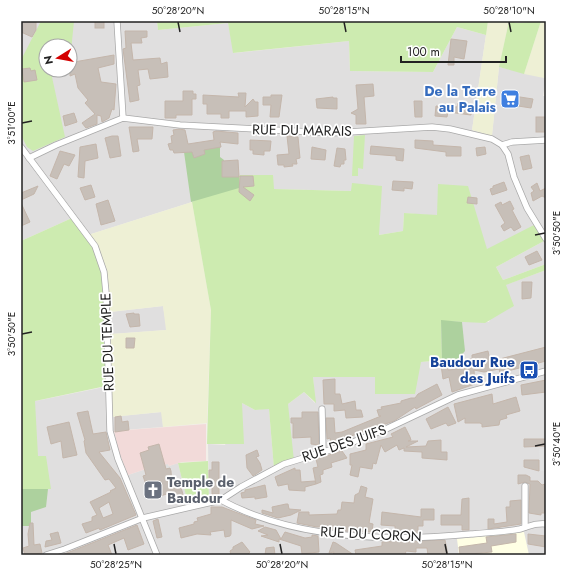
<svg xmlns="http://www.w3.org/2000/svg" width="567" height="576" viewBox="0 0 567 576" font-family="Jost,sans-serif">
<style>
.residential{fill:#e0dfdf;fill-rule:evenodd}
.commercial{fill:#f2dad9}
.education{fill:#ffffe5}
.farmland{fill:#eef0d5}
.grass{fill:#cdebb0;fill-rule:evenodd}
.forest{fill:#add19e}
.parking{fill:#e2e2e2}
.building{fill:#c7bfb8;stroke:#c4b6ab;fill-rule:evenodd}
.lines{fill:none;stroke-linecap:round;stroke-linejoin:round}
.minor-casing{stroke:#a9a9a9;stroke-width:7}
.minor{stroke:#fff;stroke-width:5.5}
.ticks{fill:none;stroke:#222;stroke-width:1.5}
.labels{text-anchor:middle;stroke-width:3.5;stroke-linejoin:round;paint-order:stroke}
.shop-label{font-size:14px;font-weight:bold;fill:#366cbe;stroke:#fff;text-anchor:end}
.street-label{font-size:14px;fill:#222;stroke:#fff}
.transit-label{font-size:14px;font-weight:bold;fill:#164399;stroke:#fff;text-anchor:end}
.worship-label{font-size:14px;font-weight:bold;fill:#5b616d;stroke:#fff;text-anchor:start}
.neatline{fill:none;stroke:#222;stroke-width:1.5}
.ticks-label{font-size:10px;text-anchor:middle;fill:#222}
</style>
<rect width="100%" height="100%" fill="#f2efe9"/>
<g class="residential">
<path d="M21,21h136l1,9 70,-7 6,30 115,-12 1,30 83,1 24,-45 29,8 -14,95 20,5 7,-68 47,11 -3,18h3v168l-43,16 -7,-13 48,-26 -10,-15 -47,24 -7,-18 -43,-16 -33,-3 -1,18 -24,4 -27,-52v8l-79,-2v-14h-34l-47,27 -104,33 -16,-17 -51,23zM46,46h24v24h-24z"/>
<polygon points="546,270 546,555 67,555 65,550 46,555 23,555 21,545 21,404 109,386 109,417 162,412 163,427 110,431 125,476 164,463 168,464 169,466 178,463 189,507 209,500 208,444 225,445 242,403 255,410 269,408 274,469 288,404 304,392 315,403 313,377 376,377 421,362 431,361 431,358 436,357 436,360 441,320 489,322 505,285"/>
<polygon points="163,306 167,330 111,334 110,312"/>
</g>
<polygon class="commercial" points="206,424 206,461 182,462 169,466 168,464 164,465 164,463 128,475 119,452 114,431"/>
<polygon class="education" points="524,532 529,555 459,555 457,539"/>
<g class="farmland">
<polygon points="488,21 509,21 499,67 492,136 472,130"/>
<polygon points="541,21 546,21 546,74 544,78 524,74"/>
<polygon points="192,202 211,310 207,423 163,427 161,412 112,417 111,334 166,330 163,306 110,312 105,267 102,258 88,235"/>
</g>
<g class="grass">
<path d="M41,21h33l-3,30 2,22 -21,4 13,60 -32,14 -6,-4 -6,-12v-75zM46,46h24v24h-24z"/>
<polygon points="157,21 488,21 486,35 457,27 433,72 350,71 349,41 233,53 228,23 158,30"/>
<polygon points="509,21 517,23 541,21 524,74 499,67"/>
<polygon points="365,135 363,169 358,168 358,176 352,176 354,136"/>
<polygon points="240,175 273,175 274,189 351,191 352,183 382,186 379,235 403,231 404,213 437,215 438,184 468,186 487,249 534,225 544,241 496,267 503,280 546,264 546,270 506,285 514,306 485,323 441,321 442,360 436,360 436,357 432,358 432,361 421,362 415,394 375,394 375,377 313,377 316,403 304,392 288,404 294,461 274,469 269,409 255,410 242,403 244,444 207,444 211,310 192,202"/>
<path d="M72,218c7,9 15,18 20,27 19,34 13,102 14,141l-71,15 3,55h8l5,33h-30v-248z"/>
<polygon points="208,461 209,500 188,504 178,463"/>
</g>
<g class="forest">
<polygon points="220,146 220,157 224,160 225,176 239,175 239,188 191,202 184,152"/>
<polygon points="441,320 462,322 465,351 457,360 448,365 444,363 442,360"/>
<polygon points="21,489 48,489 46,507 31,512 31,526 21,526"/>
</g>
<polygon class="parking" points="539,449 546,449 546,477 545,471 540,471"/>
<g class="building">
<polygon points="21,21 36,21 36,30 32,37 21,32"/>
<rect x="95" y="21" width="9" height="7"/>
<polygon points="125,31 147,31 147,37 141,38 142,43 131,43 133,60 160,58 161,64 167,62 168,77 150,79 148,69 138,70 140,85 137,86 139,100 130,102 123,49 126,48"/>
<polygon points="451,39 467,41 464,59 454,57 454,65 448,65"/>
<polygon points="114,55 114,64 98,68 101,82 116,84 114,110 112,109 109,118 102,122 101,116 97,115 97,124 86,128 82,123 95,114 85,103 88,100 78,88 75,74 70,76 70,66 74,65 74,62"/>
<polygon points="30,68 31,71 35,70 37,80 24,82 22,69"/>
<polygon points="373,84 374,96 364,97 366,124 356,124 356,115 351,113 358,109 356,85"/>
<polygon points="183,91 193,91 193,94 196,94 196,99 192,99 192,115 176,115 176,118 165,118 165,101 183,101"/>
<polygon points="238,93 246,93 245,107 253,99 255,102 258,102 258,116 246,117 246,111 229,111 229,118 221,118 221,114 207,114 207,104 203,104 203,95 239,97"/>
<polygon points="271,95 282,95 279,117 270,117 271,105 263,105 263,97 271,97"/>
<polygon points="507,95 533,99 531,108 505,104"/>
<polygon points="333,97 333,98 337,98 337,109 317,108 316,99"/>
<polygon points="414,101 422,101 422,117 415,117"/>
<polygon points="458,103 472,105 471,115 448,112 447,117 435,116 436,106 457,107"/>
<polygon points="74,113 77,122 65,126 63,116"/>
<rect x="536" y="117" width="10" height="15"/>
<polygon points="129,127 153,127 152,139 137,139 139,151 133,152"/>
<polygon points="179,129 185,130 188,144 214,140 213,132 216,131 238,133 238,144 220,142 221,147 204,150 205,154 194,158 192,152 174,153 173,150 170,150 168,144 172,143 171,136 174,135 173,130"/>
<polygon points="112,136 118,136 121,156 110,158 105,138"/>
<polygon points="287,136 298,137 300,158 296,159 297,164 292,164 293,166 284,167 284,165 278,165 277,155 289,154"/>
<polygon points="250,140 271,141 270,151 264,151 264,155 253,154 253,150 250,150"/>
<polygon points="415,140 433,141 433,145 461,147 461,156 446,156 446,152 415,148"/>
<polygon points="96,144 98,158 85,161 84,178 78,177 80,147"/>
<polygon points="371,146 404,149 403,161 396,160 396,156 370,154"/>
<polygon points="312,147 326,150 325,160 311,159"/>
<polygon points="485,147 486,154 477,156 476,148"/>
<polygon points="337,148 345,149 346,160 344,160 344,164 341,164 340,167 334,166"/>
<polygon points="60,151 75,155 69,166 64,164 57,179 50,176"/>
<polygon points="529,155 532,168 523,170 520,157"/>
<polygon points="238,160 239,177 222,177 222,161"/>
<polygon points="240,176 253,176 254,186 243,187 254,195 250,201 239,192"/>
<polygon points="393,181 413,182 412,189 404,188 404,191 392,190"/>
<polygon points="504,182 507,190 492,195 490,189 493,188 493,186"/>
<polygon points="537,183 540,191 546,188 546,198 542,196 533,201 531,193 534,191 531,187"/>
<polygon points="91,185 95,197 85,200 80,188"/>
<polygon points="38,186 34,194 21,200 21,193"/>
<polygon points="468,197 477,198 477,204 467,203"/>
<polygon points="108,200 115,221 101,225 96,204"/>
<polygon points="510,201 514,209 512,210 521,227 514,231 511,227 504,231 501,226 505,223 495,205 501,202 502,205"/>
<polygon points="21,203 30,222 21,226"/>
<polygon points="537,251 542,260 529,265 525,257"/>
<polygon points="522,282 532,282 531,298 522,299"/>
<polygon points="134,313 134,314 139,314 140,326 130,327 126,314"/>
<polygon points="126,338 135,338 134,348 126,348"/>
<polygon points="546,347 546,361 500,373 499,369 484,372 474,370 475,384 452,392 449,377 443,379 441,365 448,364 448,370 467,368 466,360 472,359 472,355 488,351 490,361 492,361"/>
<polygon points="335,379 335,394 340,394 342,404 355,401 356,410 361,410 363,417 346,418 345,410 334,411 334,404 324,404 323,380"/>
<polygon points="546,380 546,392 522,395 521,385"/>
<polygon points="437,384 442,395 416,409 415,407 394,421 331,443 330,438 327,439 326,418 334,418 335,433 342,432 381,416 379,416 377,410 382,409 381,407 401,403 401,401 411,398 415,398 418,394"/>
<polygon points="492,394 493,404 516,397 520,411 506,415 507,418 500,420 499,425 482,427 482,424 480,423 465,423 465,418 458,422 454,404"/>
<polygon points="448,407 456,423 448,426 446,423 431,429 426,419"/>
<path d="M88,411l5,23 13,-2 4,18 -11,2 21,26 16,37 -36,15 -1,-2 -13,5 -4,-9 10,-3v-4l5,-2 -7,-13 21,-10 -1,-1 6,-3 -7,-9 -4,1 -19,-27 -2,-12 1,-1 -8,-27zM109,502l4,12 -10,4 -4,-10z"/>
<polygon points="302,412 318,412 319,445 311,444 311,437 293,438 293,423 291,423 291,418 302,418"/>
<polygon points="121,416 122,422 128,421 129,430 115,432 115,417"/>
<polygon points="69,422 77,455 63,458 61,441 51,444 47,427"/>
<polygon points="405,427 410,437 411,440 408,441 418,441 406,447 426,446 428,441 441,440 441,452 447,452 447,460 422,458 422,452 404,451 404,448 399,450 397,445 385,452 381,445 376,464 373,463 372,469 360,467 358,477 350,475 352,465 350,465 350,454 366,450 366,444 393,437 391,434"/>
<polygon points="524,439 546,439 546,446 524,447"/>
<polygon points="159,444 166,469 170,468 171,471 172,486 180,484 184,498 173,500 173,492 151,499 143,476 146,475 140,453 149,450 148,447"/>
<polygon points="257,450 259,456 256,457 260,463 262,470 253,476 247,468 246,455"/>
<polygon points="342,451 347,458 331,463 332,467 323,470 323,474 320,475 321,482 316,484 313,468 318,467 316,459"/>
<polygon points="524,460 539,460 539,471 524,467"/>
<polygon points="212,462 219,462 219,494 212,494 212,485 209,485 209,470 212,470"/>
<polygon points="295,468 295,470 300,470 301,482 315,481 316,484 305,487 305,491 289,490 288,484 278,486 275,477"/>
<polygon points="518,475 526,475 530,477 530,481 538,481 542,485 545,484 545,513 541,513 541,515 529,513 530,484 525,482 518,484"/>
<polygon points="265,485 267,497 255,499 255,497 242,498 241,493 245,492 245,490"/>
<polygon points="361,486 367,488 365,497 373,499 369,523 373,524 372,532 343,531 329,529 329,526 317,527 297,523 299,512 309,512 309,515 337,514 338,510 341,510 342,502 354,503 355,495 359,493"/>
<polygon points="469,498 469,530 462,530 462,525 441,525 441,515 461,515 462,499"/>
<polygon points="521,500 521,524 488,529 488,519 494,519 494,524 507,522 506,507 510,507 510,501"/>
<polygon points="286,504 288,504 289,509 301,510 291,515 278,518 262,513 262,510 273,513 272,507"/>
<polygon points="211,507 222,507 256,520 255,524 264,526 252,529 231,520 231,534 230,536 225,537 224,530 210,532 211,535 197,534 181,538 179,528 194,524 194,522 198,521 197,518 211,514"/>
<polygon points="421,509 434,509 434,520 423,520 423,526 418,526 418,533 395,533 395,526 381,525 382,512 421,517"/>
<polygon points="158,519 162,537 157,538 153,521"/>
<polygon points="30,523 33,523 34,545 40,544 42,553 25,555 23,548 29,546 28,534"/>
<polygon points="137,525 144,544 128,550 124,538 108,545 112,555 62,555"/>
<polygon points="265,527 276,530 281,539 285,532 305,538 312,537 312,535 318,536 319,552 302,554 301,546 279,539 279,542 261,536 268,535 258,531"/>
<polygon points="58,532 61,543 45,547 46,541 52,540 50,534"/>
<polygon points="516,534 516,542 491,546 492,552 460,555 459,547 487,543 486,537"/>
<polygon points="528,534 546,536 546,547 528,544"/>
<polygon points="445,540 448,555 428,555 427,548 416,548 416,552 406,551 405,555 356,555 355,550 382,546 382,542"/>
<polygon points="242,542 250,552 247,555 231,555 230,551 233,549 233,547"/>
<polygon points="333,542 336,543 354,555 333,555 334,552 329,553"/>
<polygon points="274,547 275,555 265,555 266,548"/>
</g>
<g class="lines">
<g class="minor-casing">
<g id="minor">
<polyline points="117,21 123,118"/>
<polyline points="502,145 512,142 546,140"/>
<polyline points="21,147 95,246 104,272 106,293 110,431 118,459 157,555"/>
<polyline points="29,158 56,145 123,118 180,125 332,133 432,127 450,129 492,139 502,145 508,154 514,177 527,208 546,239"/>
<polyline points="322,409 323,452"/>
<path d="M221,500c74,40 168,42 250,34 16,-1 33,-2 49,-5 11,-3 13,-6 26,-5"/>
<polyline points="525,527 525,486"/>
<polyline points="46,555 65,549 143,518 221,500 241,487 284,464 343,446 386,429 458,395 546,371"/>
</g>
</g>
<use href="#minor" class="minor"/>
</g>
<path class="ticks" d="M178,22l2,10M344,22l2,10M509,22l2,10M22,123l10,-2M535,235l10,-2M22,334l10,-2M535,446l10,-2M114,544l2,10M280,544l2,10M445,544l2,10"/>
<defs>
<g id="supermarket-square" transform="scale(1)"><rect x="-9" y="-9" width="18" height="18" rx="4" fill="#3f7fe0" stroke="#fff"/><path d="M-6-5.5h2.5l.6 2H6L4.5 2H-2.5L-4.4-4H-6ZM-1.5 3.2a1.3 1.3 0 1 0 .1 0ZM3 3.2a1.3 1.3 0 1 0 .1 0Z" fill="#fff"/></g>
<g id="bus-square" transform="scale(1)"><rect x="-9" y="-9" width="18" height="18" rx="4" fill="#1a4fb4" stroke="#fff"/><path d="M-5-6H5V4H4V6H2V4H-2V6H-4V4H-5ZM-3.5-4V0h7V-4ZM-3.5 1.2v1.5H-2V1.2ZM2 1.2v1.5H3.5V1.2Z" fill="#fff"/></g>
<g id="church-square" transform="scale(1)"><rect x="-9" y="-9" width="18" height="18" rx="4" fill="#6b7280" stroke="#fff"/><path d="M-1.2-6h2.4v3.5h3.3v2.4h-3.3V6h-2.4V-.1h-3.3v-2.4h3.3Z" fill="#fff"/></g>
</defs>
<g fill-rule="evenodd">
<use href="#supermarket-square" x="510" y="99"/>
<use href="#bus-square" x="529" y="370"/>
<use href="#church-square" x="153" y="490"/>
</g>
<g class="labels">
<g class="shop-label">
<text x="496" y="96">De la Terre<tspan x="496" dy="16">au Palais</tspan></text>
</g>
<g class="street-label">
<text transform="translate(302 130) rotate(1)" y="5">RUE DU MARAIS</text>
<text transform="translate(107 342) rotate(-92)" y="5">RUE DU TEMPLE</text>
<text transform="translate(344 443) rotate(-19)" y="5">RUE DES JUIFS</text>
<text transform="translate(371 534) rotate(3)" y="5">RUE DU CORON</text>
</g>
<g class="transit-label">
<text x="515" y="367">Baudour Rue<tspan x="515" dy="16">des Juifs</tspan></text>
</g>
<g class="worship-label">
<text x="167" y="487">Temple de<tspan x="167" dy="16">Baudour</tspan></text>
</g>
</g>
<rect width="567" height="576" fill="none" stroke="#ffffff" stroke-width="44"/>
<g transform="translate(58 58) rotate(259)"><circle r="19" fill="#ffffff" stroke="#a7a7a7"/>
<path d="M0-3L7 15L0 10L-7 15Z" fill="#d40000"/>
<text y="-6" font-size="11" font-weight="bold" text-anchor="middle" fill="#222222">N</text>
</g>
<path d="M401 56v6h105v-6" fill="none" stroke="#222222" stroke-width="2"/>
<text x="407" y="56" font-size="12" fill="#222222" stroke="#ffffff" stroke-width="3" paint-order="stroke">100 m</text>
<rect x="22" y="22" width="523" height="532" class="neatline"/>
<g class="ticks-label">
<text x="178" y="14">50°28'20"N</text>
<text x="344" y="14">50°28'15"N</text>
<text x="509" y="14">50°28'10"N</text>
<text transform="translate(11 123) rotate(-90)" y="4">3°51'00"E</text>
<text transform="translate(556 233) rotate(-90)" y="4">3°50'50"E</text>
<text transform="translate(11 334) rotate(-90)" y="4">3°50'50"E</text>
<text transform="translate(556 444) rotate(-90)" y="4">3°50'40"E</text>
<text x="116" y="568">50°28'25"N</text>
<text x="282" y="568">50°28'20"N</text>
<text x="447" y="568">50°28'15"N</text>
</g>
</svg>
